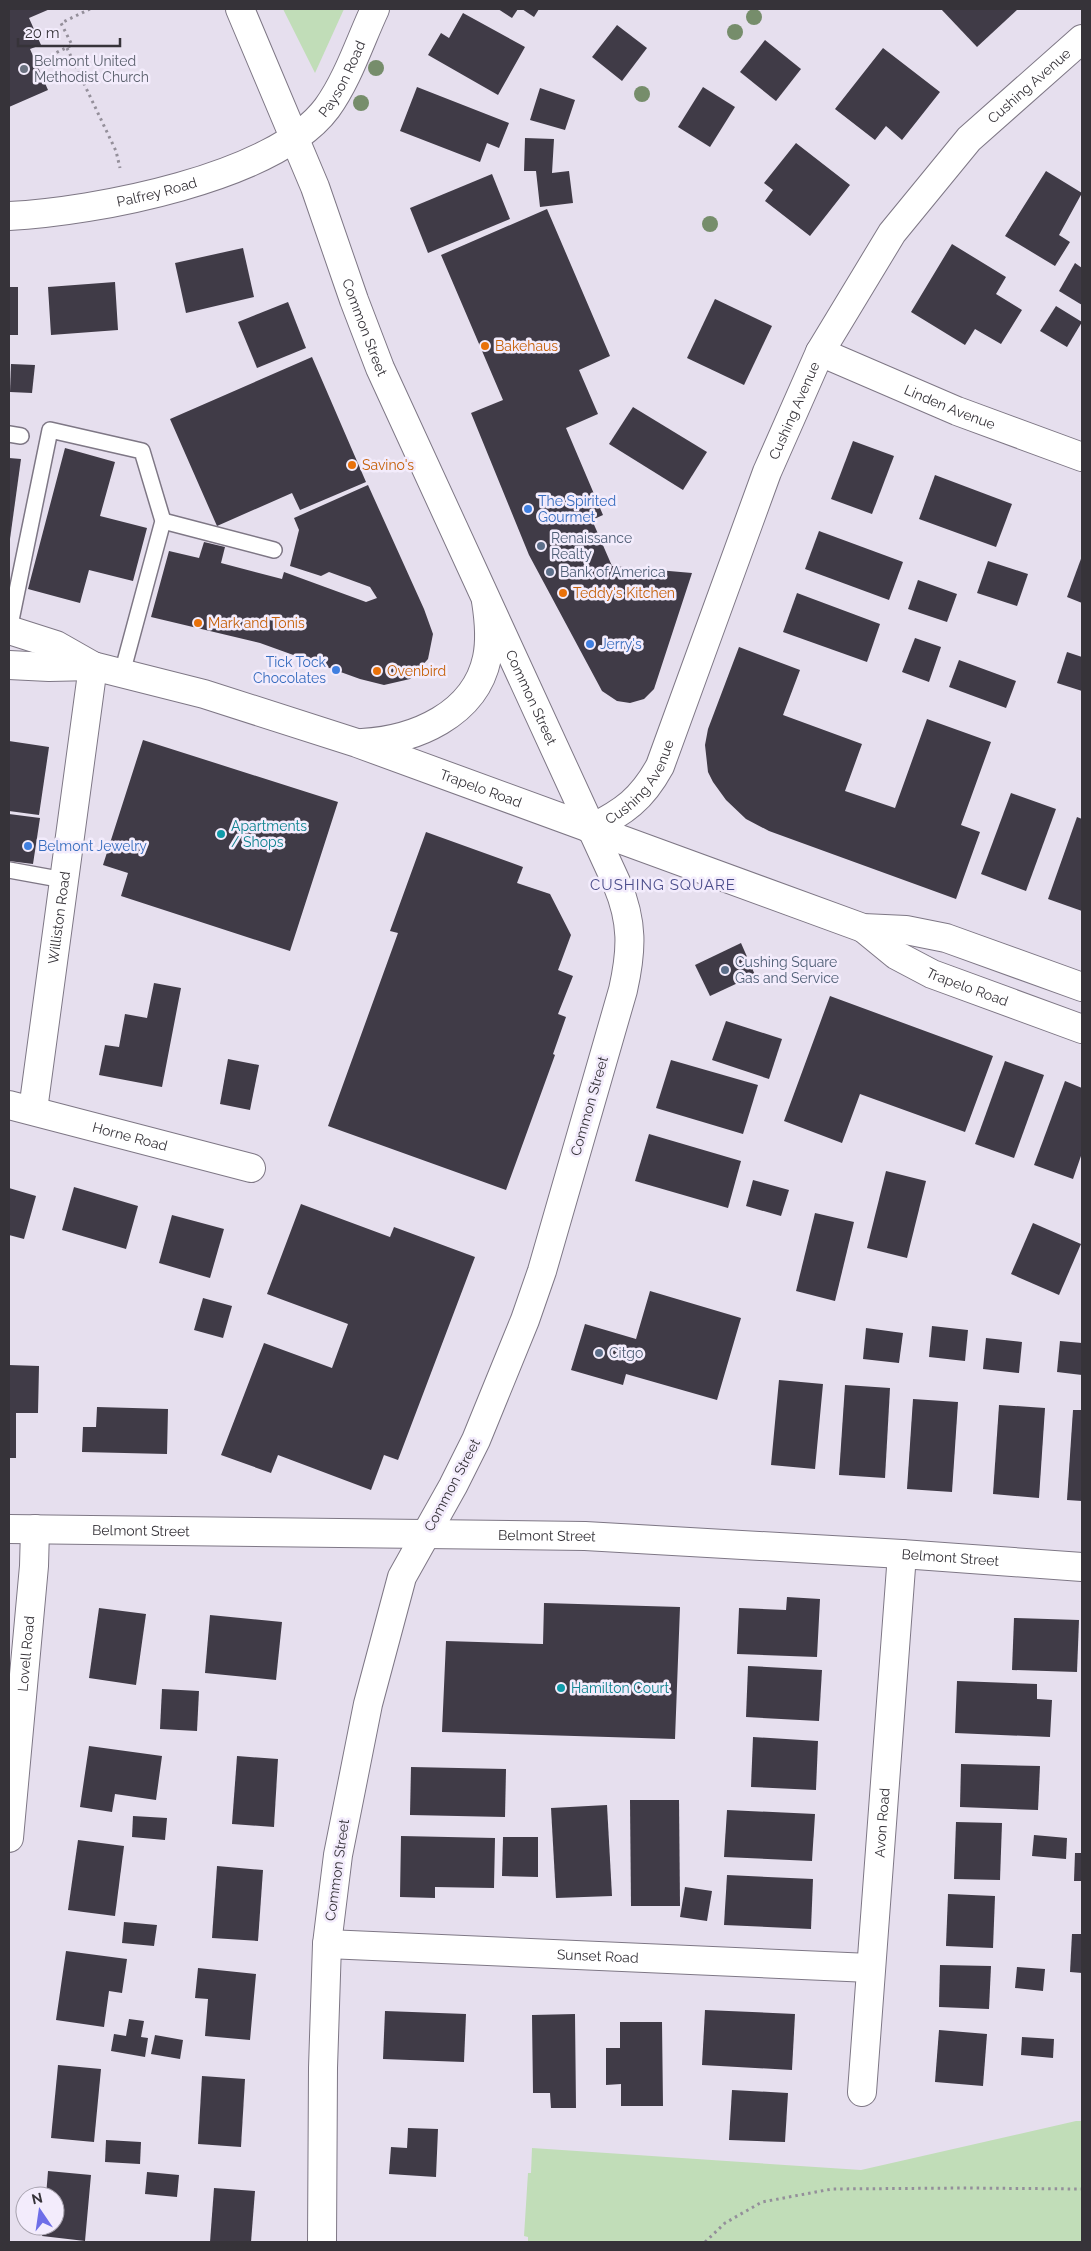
<svg xmlns="http://www.w3.org/2000/svg" width="1091" height="2251" viewBox="0 0 1091 2251" font-family="Raleway,sans-serif">
<style>
.green{fill:#c1ddb8}
.building{fill:#403b47}
.lines{fill:none;stroke-linecap:round;stroke-linejoin:round}
.lane-casing{stroke:#7e7785;stroke-width:18}
.street-casing{stroke:#7e7785;stroke-width:30}
.secondary-casing{stroke:#7e7785;stroke-width:30}
.primary-casing{stroke:#7e7785;stroke-width:30}
.path{stroke:#948f9a;stroke-width:3;stroke-dasharray:2.5 4;stroke-linecap:butt}
.lane{stroke:#fff;stroke-width:15}
.street{stroke:#fff;stroke-width:28}
.secondary{stroke:#fff;stroke-width:28}
.primary{stroke:#fff;stroke-width:28}
.tree{fill:#768d6b}
.worship-dot{fill:#6b7280;stroke:#f3ecfc;stroke-width:2}
.food-dot{fill:#e8710a;stroke:#f3ecfc;stroke-width:2}
.shop-dot{fill:#3f7fe0;stroke:#f3ecfc;stroke-width:2}
.service-dot{fill:#5c6f8a;stroke:#f3ecfc;stroke-width:2}
.culture-dot{fill:#0f9aa8;stroke:#f3ecfc;stroke-width:2}
.labels{text-anchor:middle;stroke-width:5;stroke-linejoin:round;paint-order:stroke}
.worship-label{font-size:14px;fill:#5b616d;stroke:#f3ecfc;text-anchor:start}
.street-label{font-size:14px;fill:#363339;stroke:#f3ecfc}
.food-label{font-size:14px;fill:#c56008;stroke:#f3ecfc;text-anchor:start}
.shop-label{font-size:14px;fill:#366cbe;stroke:#f3ecfc;text-anchor:start}
.service-label{font-size:14px;fill:#4e5e75;stroke:#f3ecfc;text-anchor:start}
.culture-label{font-size:14px;fill:#0d838f;stroke:#f3ecfc;text-anchor:start}
.neighbourhood-label{font-size:15px;letter-spacing:1px;fill:#4a4d8b;stroke:#f3ecfc}
</style>
<rect width="100%" height="100%" fill="#e6dfee"/>
<g class="green">
<polygon points="283,9 344,9 315,73"/>
<polygon points="1076,2121 1082,2121 1082,2242 528,2242 528,2237 524,2236 528,2173 531,2173 532,2148 861,2170"/>
</g>
<g class="building">
<polygon points="9,9 50,9 29,18 41,45 30,49 48,90 9,107"/>
<polygon points="498,9 518,9 512,18"/>
<polygon points="522,9 539,9 534,17"/>
<polygon points="941,9 1018,9 977,47"/>
<polygon points="463,13 525,47 498,95 428,55 441,33 449,38"/>
<polygon points="617,25 647,48 622,81 592,57"/>
<polygon points="765,40 801,69 776,101 740,72"/>
<polygon points="883,48 940,92 902,140 886,126 875,140 835,109"/>
<polygon points="417,87 509,123 499,148 487,143 480,162 400,131"/>
<polygon points="703,87 735,107 710,147 678,127"/>
<polygon points="540,88 575,100 565,130 530,120"/>
<polygon points="525,138 554,139 552,173 569,171 573,203 540,207 536,171 524,171"/>
<polygon points="796,143 850,185 810,236 765,201 773,190 764,183"/>
<polygon points="1046,171 1082,193 1059,235 1070,242 1055,266 1005,236"/>
<polygon points="492,174 510,219 428,253 410,208"/>
<polygon points="547,209 610,356 579,370 598,414 566,428 603,515 592,520 612,566 692,573 654,689 644,699 630,703 617,701 602,691 529,555 471,413 503,400 441,255"/>
<polygon points="952,244 1006,277 996,294 1022,310 1001,344 975,329 965,345 911,312"/>
<polygon points="243,248 254,297 186,313 175,263"/>
<polygon points="1075,263 1082,268 1082,305 1059,291"/>
<polygon points="115,282 118,330 51,335 48,287"/>
<rect x="9" y="287" width="9" height="48"/>
<polygon points="715,299 772,326 744,385 687,358"/>
<polygon points="288,302 306,348 257,368 238,322"/>
<polygon points="1056,306 1082,322 1067,347 1040,331"/>
<polygon points="312,357 366,482 300,510 292,493 217,526 170,419"/>
<polygon points="11,364 35,365 32,393 10,392"/>
<polygon points="633,407 707,452 683,490 609,444"/>
<polygon points="853,441 894,456 872,514 831,499"/>
<polygon points="65,448 115,462 100,516 147,528 133,581 89,570 80,603 28,589"/>
<polygon points="9,458 21,459 10,539 9,539"/>
<polygon points="935,475 1012,504 996,547 919,519"/>
<polygon points="368,485 424,609 433,634 428,659 410,679 384,685 360,679 260,643 151,617 169,551 199,558 204,542 225,547 221,563 282,579 284,572 366,602 377,598 370,587 329,572 321,576 290,566 299,530 294,518"/>
<polygon points="819,531 903,562 889,600 805,569"/>
<polygon points="1082,556 1082,603 1067,597"/>
<polygon points="988,561 1028,574 1017,606 977,593"/>
<polygon points="918,580 957,594 947,622 908,609"/>
<polygon points="797,593 880,624 867,662 783,632"/>
<polygon points="915,638 941,647 929,682 902,672"/>
<polygon points="739,647 800,670 783,715 862,744 845,791 895,808 927,719 991,742 961,825 980,832 956,899 769,831 746,819 726,800 713,782 708,772 705,745 708,729"/>
<polygon points="1067,652 1082,657 1082,691 1057,683"/>
<polygon points="959,660 1016,681 1006,708 949,687"/>
<polygon points="143,740 338,802 290,951 121,896 128,873 103,865"/>
<polygon points="9,741 49,747 39,815 9,811"/>
<polygon points="1011,793 1056,809 1026,891 981,874"/>
<polygon points="9,814 40,818 33,864 9,861"/>
<polygon points="1077,817 1082,819 1082,911 1048,899"/>
<polygon points="426,832 523,867 517,883 550,894 571,935 558,970 573,976 558,1014 566,1017 553,1054 555,1055 506,1190 328,1126 398,933 390,931"/>
<polygon points="741,943 755,975 710,996 695,965"/>
<polygon points="154,983 181,988 162,1087 99,1075 105,1045 119,1047 125,1014 147,1018"/>
<polygon points="830,996 993,1056 965,1132 860,1094 842,1143 784,1121"/>
<polygon points="726,1021 782,1039 769,1079 712,1060"/>
<polygon points="228,1059 259,1065 250,1110 220,1104"/>
<polygon points="671,1060 758,1085 743,1134 656,1108"/>
<polygon points="1005,1061 1044,1075 1014,1158 975,1144"/>
<polygon points="1065,1081 1082,1088 1082,1153 1073,1179 1034,1165"/>
<polygon points="649,1134 741,1161 728,1208 635,1181"/>
<polygon points="886,1171 926,1181 907,1258 867,1248"/>
<polygon points="753,1180 789,1190 781,1216 746,1206"/>
<polygon points="74,1187 138,1206 126,1249 62,1230"/>
<polygon points="9,1188 36,1196 24,1239 9,1235"/>
<polygon points="301,1204 390,1237 394,1227 475,1257 398,1460 384,1455 371,1490 278,1455 271,1473 221,1455 264,1343 332,1368 348,1324 267,1294"/>
<polygon points="815,1213 854,1222 835,1301 796,1291"/>
<polygon points="172,1215 224,1229 210,1278 159,1263"/>
<polygon points="1033,1223 1081,1244 1059,1295 1011,1274"/>
<polygon points="650,1291 741,1318 717,1400 626,1374 623,1385 571,1370 585,1324 636,1339"/>
<polygon points="203,1298 232,1306 223,1338 194,1330"/>
<polygon points="932,1326 968,1330 965,1361 929,1357"/>
<polygon points="866,1328 903,1333 899,1363 863,1359"/>
<polygon points="986,1338 1022,1342 1019,1373 983,1369"/>
<polygon points="1060,1341 1082,1343 1082,1375 1057,1372"/>
<polygon points="9,1365 39,1366 38,1413 16,1413 16,1458 9,1458"/>
<polygon points="779,1380 823,1384 815,1469 771,1465"/>
<polygon points="845,1385 890,1388 885,1478 839,1475"/>
<polygon points="913,1399 958,1402 952,1492 907,1489"/>
<polygon points="999,1405 1045,1408 1039,1498 993,1494"/>
<polygon points="97,1407 168,1409 167,1454 82,1452 83,1427 96,1427"/>
<polygon points="1073,1410 1082,1410 1082,1501 1067,1500"/>
<polygon points="787,1597 820,1599 817,1657 737,1654 739,1608 786,1610"/>
<polygon points="544,1603 680,1607 675,1739 442,1732 446,1641 543,1644"/>
<polygon points="99,1608 146,1614 136,1685 89,1678"/>
<polygon points="210,1615 282,1622 276,1680 205,1673"/>
<polygon points="1014,1618 1079,1620 1077,1672 1012,1670"/>
<polygon points="748,1666 822,1670 819,1721 746,1717"/>
<polygon points="957,1681 1037,1684 1037,1699 1052,1700 1050,1737 955,1733"/>
<polygon points="162,1689 199,1691 197,1731 160,1729"/>
<polygon points="753,1737 818,1741 816,1790 751,1787"/>
<polygon points="89,1746 162,1756 156,1800 115,1794 112,1812 80,1807"/>
<polygon points="237,1756 278,1759 274,1827 232,1824"/>
<polygon points="961,1764 1040,1766 1038,1810 960,1807"/>
<polygon points="411,1767 506,1769 505,1817 410,1815"/>
<polygon points="630,1800 679,1800 680,1906 631,1906"/>
<polygon points="607,1805 612,1896 556,1898 551,1808"/>
<polygon points="727,1810 815,1814 812,1861 724,1857"/>
<polygon points="133,1816 167,1818 165,1840 132,1837"/>
<polygon points="956,1822 1002,1823 1000,1880 954,1879"/>
<polygon points="1034,1835 1067,1838 1066,1859 1032,1856"/>
<polygon points="401,1836 495,1838 494,1888 435,1887 435,1898 400,1897"/>
<polygon points="503,1837 538,1837 538,1877 502,1876"/>
<polygon points="78,1840 124,1846 115,1916 68,1910"/>
<polygon points="1075,1853 1082,1853 1082,1881 1074,1881"/>
<polygon points="217,1866 263,1870 258,1941 212,1938"/>
<polygon points="727,1875 813,1879 811,1929 724,1925"/>
<polygon points="685,1887 712,1891 707,1921 680,1917"/>
<polygon points="948,1894 995,1896 993,1948 946,1946"/>
<polygon points="124,1922 157,1925 154,1946 122,1943"/>
<polygon points="1072,1934 1082,1934 1082,1973 1070,1972"/>
<polygon points="66,1951 127,1959 122,1993 109,1991 104,2027 56,2020"/>
<polygon points="940,1965 991,1966 989,2009 939,2007"/>
<polygon points="1017,1967 1045,1969 1043,1991 1015,1988"/>
<polygon points="198,1968 256,1974 250,2040 205,2036 208,1999 195,1998"/>
<polygon points="705,2010 795,2014 792,2070 702,2065"/>
<polygon points="385,2011 466,2014 464,2062 383,2059"/>
<polygon points="575,2014 576,2108 551,2108 550,2093 533,2093 532,2015"/>
<polygon points="129,2019 144,2021 141,2037 148,2038 145,2057 111,2051 114,2034 126,2036"/>
<polygon points="620,2022 662,2022 663,2106 621,2106 621,2084 606,2085 606,2048 620,2048"/>
<polygon points="939,2030 987,2034 983,2086 935,2082"/>
<polygon points="155,2035 183,2040 180,2059 151,2054"/>
<polygon points="1022,2037 1054,2039 1053,2058 1021,2055"/>
<polygon points="58,2065 101,2069 94,2142 51,2138"/>
<polygon points="202,2076 245,2079 241,2147 198,2144"/>
<polygon points="732,2090 788,2093 785,2142 729,2140"/>
<polygon points="408,2128 438,2129 436,2177 389,2174 391,2147 407,2148"/>
<polygon points="106,2140 141,2142 140,2164 105,2162"/>
<polygon points="48,2171 91,2175 85,2241 42,2236 43,2226 55,2226 55,2196 46,2196"/>
<polygon points="147,2172 179,2175 177,2197 145,2194"/>
<polygon points="214,2188 255,2191 251,2242 210,2242"/>
</g>
<g class="lines">
<g class="lane-casing">
<g id="lane">
<polyline points="9,434 21,436"/>
<polyline points="163,521 274,550"/>
<polyline points="9,630 50,430 142,451 163,521 122,673"/>
<polyline points="9,870 64,880"/>
</g>
</g>
<g class="street-casing">
<g id="street">
<path id="s1" d="M9,216c84,-4 266,-38 318,-108 21,-29 33,-67 48,-99"/>
<path id="s2" d="M820,352l137,59 125,46"/>
<path id="s3" d="M590,829c34,-17 52,-30 70,-63l107,-294 53,-120 72,-119 77,-94 113,-100"/>
<path id="s4" d="M9,1105l242,63"/>
<path id="s5" d="M33,1110l60,-444"/>
<path id="s6" d="M9,1838l25,-272 1,-37"/>
<path id="s7" d="M327,1944l543,24"/>
<path id="s8" d="M862,2092l40,-538"/>
</g>
</g>
<g class="secondary-casing">
<g id="secondary">
<path id="s9" d="M240,9l75,178 39,113 26,68 237,516c16,38 15,66 6,106l-81,281 -17,49 -49,120 -23,46 -51,91 -34,127 -30,151 -11,89 -4,124 -1,174"/>
<path id="s10" d="M9,1529l576,7 317,18 180,13"/>
</g>
</g>
<g class="primary-casing">
<g id="primary">
<polyline points="9,630 56,645 93,666"/>
<path id="s11" d="M9,665l40,2 44,-1 111,28 153,49 506,185 43,2 40,8 136,49"/>
<path d="M362,743c53,-3 113,-28 125,-85 4,-19 2,-38 -1,-57"/>
<path id="s12" d="M863,928l33,27 36,19 150,55"/>
</g>
</g>
<g class="path">
<polyline points="67,48 116,151 120,168"/>
<polyline points="39,61 72,45 61,23 90,9"/>
<polyline points="705,2242 725,2223 762,2202 832,2189 965,2188 1082,2189"/>
</g>
<use href="#lane" class="lane"/>
<use href="#street" class="street"/>
<use href="#secondary" class="secondary"/>
<use href="#primary" class="primary"/>
</g>
<g class="tree">
<circle cx="754" cy="17" r="8"/>
<circle cx="735" cy="32" r="8"/>
<circle cx="376" cy="68" r="8"/>
<circle cx="642" cy="94" r="8"/>
<circle cx="361" cy="103" r="8"/>
<circle cx="710" cy="224" r="8"/>
</g>
<circle class="worship-dot" cx="24" cy="69" r="5"/>
<g class="food-dot">
<circle cx="485" cy="346" r="5"/>
<circle cx="352" cy="465" r="5"/>
<circle cx="563" cy="593" r="5"/>
<circle cx="198" cy="623" r="5"/>
<circle cx="377" cy="671" r="5"/>
</g>
<g class="shop-dot">
<circle cx="528" cy="509" r="5"/>
<circle cx="590" cy="644" r="5"/>
<circle cx="336" cy="670" r="5"/>
<circle cx="28" cy="846" r="5"/>
</g>
<g class="service-dot">
<circle cx="541" cy="546" r="5"/>
<circle cx="550" cy="572" r="5"/>
<circle cx="725" cy="970" r="5"/>
<circle cx="599" cy="1353" r="5"/>
</g>
<g class="culture-dot">
<circle cx="221" cy="834" r="5"/>
<circle cx="561" cy="1688" r="5"/>
</g>
<g class="labels">
<g class="worship-label">
<text x="34" y="66">Belmont United<tspan x="34" dy="16">Methodist Church</tspan></text>
</g>
<g class="street-label">
<text dy="5" stroke="none"><textPath href="#s1" startOffset="376">Payson Road</textPath></text>
<text dy="5" stroke="none"><textPath href="#s3" startOffset="881">Cushing Avenue</textPath></text>
<text dy="5" stroke="none"><textPath href="#s1" startOffset="150">Palfrey Road</textPath></text>
<text dy="5" stroke="none"><textPath href="#s9" startOffset="342">Common Street</textPath></text>
<text dy="5" stroke="none"><textPath href="#s2" startOffset="141">Linden Avenue</textPath></text>
<text dy="5" stroke="none"><textPath href="#s3" startOffset="476">Cushing Avenue</textPath></text>
<text dy="5" stroke="none"><textPath href="#s9" startOffset="748">Common Street</textPath></text>
<text dy="5" stroke="none"><textPath href="#s3" startOffset="71">Cushing Avenue</textPath></text>
<text dy="5" stroke="none"><textPath href="#s11" startOffset="491">Trapelo Road</textPath></text>
<text dy="5" stroke="none"><textPath href="#s5" startOffset="194">Williston Road</textPath></text>
<text dy="5" stroke="none"><textPath href="#s12" startOffset="121">Trapelo Road</textPath></text>
<text transform="translate(589 1106) rotate(-74)" y="5">Common Street</text>
<text dy="5" stroke="none"><textPath href="#s4" startOffset="125">Horne Road</textPath></text>
<text transform="translate(452 1485) rotate(-62)" y="5">Common Street</text>
<text dy="5" stroke="none"><textPath href="#s10" startOffset="132">Belmont Street</textPath></text>
<text dy="5" stroke="none"><textPath href="#s10" startOffset="538">Belmont Street</textPath></text>
<text dy="5" stroke="none"><textPath href="#s10" startOffset="942">Belmont Street</textPath></text>
<text dy="5" stroke="none"><textPath href="#s6" startOffset="185">Lovell Road</textPath></text>
<text dy="5" stroke="none"><textPath href="#s8" startOffset="270">Avon Road</textPath></text>
<text transform="translate(337 1870) rotate(-82)" y="5">Common Street</text>
<text dy="5" stroke="none"><textPath href="#s7" startOffset="271">Sunset Road</textPath></text>
</g>
<g class="food-label">
<text x="495" y="351">Bakehaus</text>
<text x="362" y="470">Savino's</text>
<text x="573" y="598">Teddy's Kitchen</text>
<text x="208" y="628">Mark and Tonis</text>
<text x="387" y="676">Ovenbird</text>
</g>
<g class="shop-label">
<text x="538" y="506">The Spirited<tspan x="538" dy="16">Gourmet</tspan></text>
<text x="600" y="649">Jerry's</text>
<text x="326" y="667" text-anchor="end">Tick Tock<tspan x="326" dy="16">Chocolates</tspan></text>
<text x="38" y="851">Belmont Jewelry</text>
</g>
<g class="service-label">
<text x="551" y="543">Renaissance<tspan x="551" dy="16">Realty</tspan></text>
<text x="560" y="577">Bank of America</text>
<text x="735" y="967">Cushing Square<tspan x="735" dy="16">Gas and Service</tspan></text>
<text x="609" y="1358">Citgo</text>
</g>
<g class="culture-label">
<text x="231" y="831">Apartments<tspan x="231" dy="16">/ Shops</tspan></text>
<text x="571" y="1693">Hamilton Court</text>
</g>
<g class="neighbourhood-label">
<text x="663" y="890">CUSHING SQUARE</text>
</g>
</g>
<rect width="1091" height="2251" fill="none" stroke="#363339" stroke-width="20"/>
<g transform="translate(40 2211) rotate(347)"><circle r="24" fill="#f3ecfc" stroke="#a7a2ae"/>
<path d="M0-4L9 19L0 12L-9 19Z" fill="#6e6ee8"/>
<text y="-8" font-size="14" font-weight="bold" text-anchor="middle" fill="#363339">N</text>
</g>
<path d="M18 38v8h102v-8" fill="none" stroke="#363339" stroke-width="2.5"/>
<text x="25" y="38" font-size="15" fill="#363339" stroke="#f3ecfc" stroke-width="4" paint-order="stroke">20 m</text>
</svg>
